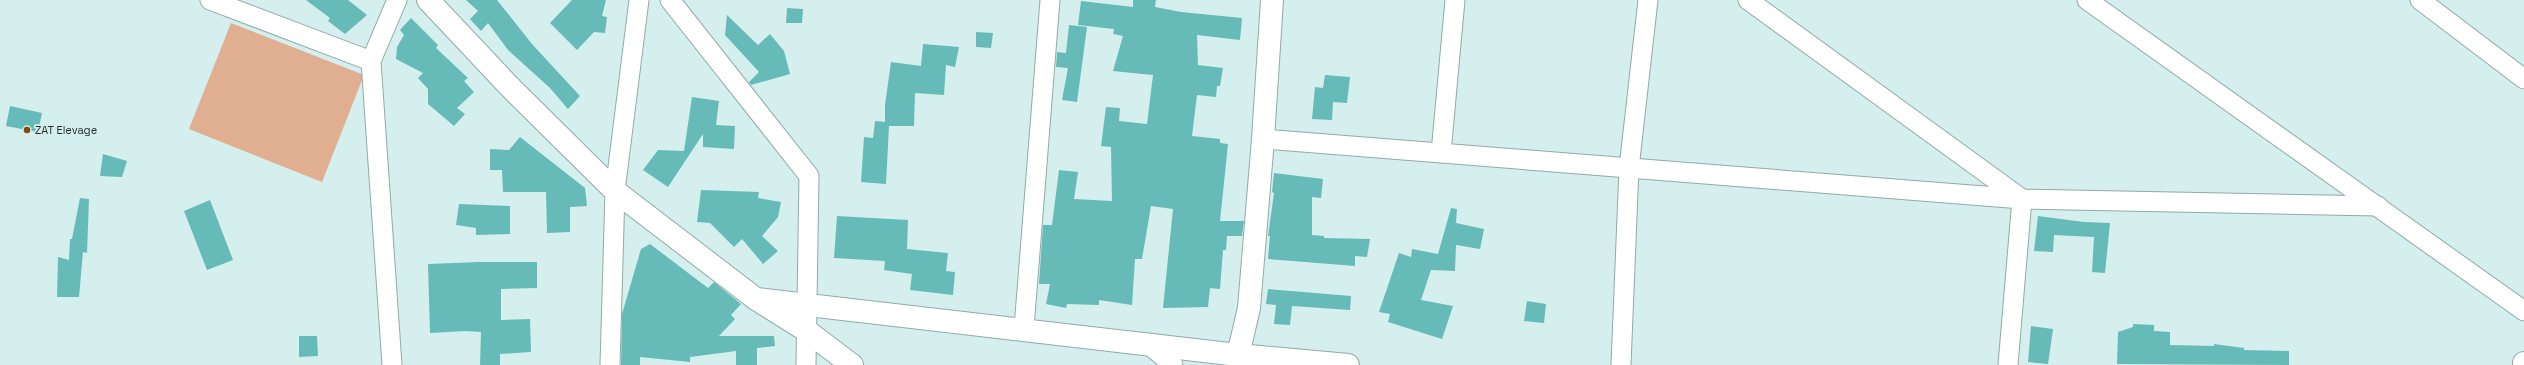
<svg xmlns="http://www.w3.org/2000/svg" width="2524" height="365" viewBox="0 0 2524 365" font-family="'Space Grotesk',sans-serif">
<style>
.green{fill:#e0ae91}
.building{fill:#66bbb8}
.lines{fill:none;stroke-linecap:round;stroke-linejoin:round}
.street-casing{stroke:#91aaa8;stroke-width:21}
.secondary-casing{stroke:#91aaa8;stroke-width:24}
.primary-casing{stroke:#91aaa8;stroke-width:24}
.street{stroke:#fff;stroke-width:19}
.secondary{stroke:#fff;stroke-width:22}
.primary{stroke:#fff;stroke-width:22}
.poi-dot{fill:#874514;stroke:#d4efed;stroke-width:1.5}
.labels{text-anchor:middle;stroke-width:3.5;stroke-linejoin:round;paint-order:stroke}
.poi-label{font-size:11px;fill:#252f2e;stroke:#d4efed;text-anchor:start}
</style>
<rect width="100%" height="100%" fill="#d4efed"/>
<polygon class="green" points="231,23 364,75 322,182 189,129"/>
<g class="building">
<polygon points="306,0 348,0 367,15 345,34 328,21 330,18"/>
<polygon points="466,0 497,0 532,44 580,96 568,109 550,88 508,50 488,23 481,31 470,19 478,11"/>
<polygon points="572,0 606,0 602,16 607,17 605,33 594,32 577,50 550,23"/>
<polygon points="1133,0 1156,0 1155,7 1181,12 1242,18 1240,40 1197,35 1198,65 1223,68 1220,86 1217,86 1216,97 1197,95 1192,136 1220,139 1220,143 1228,144 1220,221 1244,221 1242,236 1227,236 1226,250 1223,250 1220,289 1210,288 1208,307 1163,308 1173,209 1151,206 1142,259 1135,259 1132,305 1099,300 1099,305 1067,304 1066,308 1046,304 1050,284 1039,284 1043,225 1052,225 1059,170 1078,172 1074,199 1112,201 1111,147 1101,146 1106,107 1120,108 1119,121 1147,124 1153,75 1113,71 1123,36 1113,34 1114,29 1078,25 1081,1 1133,7"/>
<polygon points="787,8 803,9 802,23 786,23"/>
<polygon points="727,15 758,45 770,34 784,51 790,74 751,85 749,82 759,72 725,35"/>
<polygon points="411,18 438,45 436,48 468,78 464,81 474,92 457,108 465,114 454,126 428,104 428,89 418,78 423,73 396,59 397,47 404,35 400,30"/>
<polygon points="1069,25 1087,27 1077,102 1062,100 1068,68 1056,67 1057,52 1066,53"/>
<polygon points="976,32 993,33 991,48 976,47"/>
<polygon points="923,44 959,47 955,67 946,65 944,95 915,93 914,126 889,126 886,184 861,182 864,137 873,138 875,121 885,122 885,105 891,62 921,66"/>
<polygon points="1325,75 1350,77 1347,103 1333,102 1332,120 1312,119 1315,87 1323,88"/>
<polygon points="692,97 719,101 716,125 735,126 734,149 703,147 703,134 668,187 643,170 658,150 684,151"/>
<polygon points="10,106 42,113 38,132 6,126"/>
<polygon points="520,137 585,188 587,206 570,207 570,232 547,233 546,192 503,192 502,170 490,170 490,149 509,150"/>
<polygon points="103,154 127,161 122,177 100,176"/>
<polygon points="1274,173 1323,179 1321,198 1312,197 1312,235 1324,236 1324,238 1370,239 1367,257 1355,256 1355,266 1268,259 1270,236 1268,236 1274,193 1272,192"/>
<polygon points="701,190 759,192 758,198 781,202 778,217 762,236 778,251 763,264 742,239 734,247 710,223 697,222"/>
<polygon points="80,198 89,199 87,253 83,252 79,297 57,297 58,257 69,260 70,239 72,239"/>
<polygon points="210,200 233,260 207,270 184,211"/>
<polygon points="459,204 510,206 510,234 476,235 476,228 456,225"/>
<polygon points="1451,208 1457,209 1456,223 1484,229 1480,249 1456,245 1455,271 1431,270 1421,300 1453,306 1442,339 1388,322 1390,314 1379,312 1399,253 1411,257 1412,249 1438,254"/>
<polygon points="837,216 908,220 907,249 948,253 946,271 955,272 953,295 910,290 912,274 884,270 885,261 834,258"/>
<polygon points="2038,216 2084,222 2110,223 2105,273 2092,272 2094,237 2054,235 2053,252 2034,251"/>
<polygon points="650,244 708,288 714,282 741,304 731,315 735,319 719,336 774,336 775,346 757,348 757,365 736,365 736,351 690,357 690,362 640,357 640,365 621,365 622,314 641,249"/>
<polygon points="479,262 537,262 537,288 501,289 501,320 530,319 531,352 500,354 500,365 480,365 481,332 466,331 430,333 428,264"/>
<polygon points="1268,289 1351,296 1350,310 1292,306 1290,325 1274,324 1276,305 1266,304"/>
<polygon points="1527,301 1546,304 1544,323 1524,321"/>
<polygon points="2133,324 2154,325 2154,331 2170,332 2170,345 2214,346 2214,344 2244,348 2244,350 2289,351 2289,365 2117,364 2118,332 2133,327"/>
<polygon points="2031,326 2053,329 2048,364 2028,362"/>
<polygon points="299,336 317,336 318,356 299,357"/>
</g>
<g class="lines">
<g class="street-casing">
<g id="street">
<polyline points="210,0 371,61"/>
<polyline points="670,0 809,176 806,365"/>
<polyline points="1748,0 2022,199 2008,365"/>
<polyline points="2087,0 2524,311"/>
<polyline points="2420,0 2524,79"/>
<polyline points="1263,139 2022,199 2378,206"/>
<polyline points="1441,153 1455,0"/>
<polyline points="1024,328 1050,0"/>
<polyline points="1147,343 1173,365"/>
<polyline points="392,365 371,61 397,0"/>
<polyline points="610,365 615,191 639,0"/>
<polyline points="1621,365 1629,168 1648,0"/>
</g>
</g>
<g class="secondary-casing">
<g id="secondary">
<polyline points="756,299 1238,355 1348,365"/>
<polyline points="1238,355 1249,308 1263,139 1272,0"/>
<polyline points="2524,365 2524,363"/>
</g>
</g>
<g class="primary-casing">
<polyline id="primary" points="428,0 509,86 615,191 756,299 807,331 852,365"/>
</g>
<use href="#street" class="street"/>
<use href="#secondary" class="secondary"/>
<use href="#primary" class="primary"/>
</g>
<circle class="poi-dot" cx="27" cy="130" r="4"/>
<g class="labels">
<g class="poi-label">
<text x="35" y="134">ZAT Elevage</text>
</g>
</g>
</svg>
